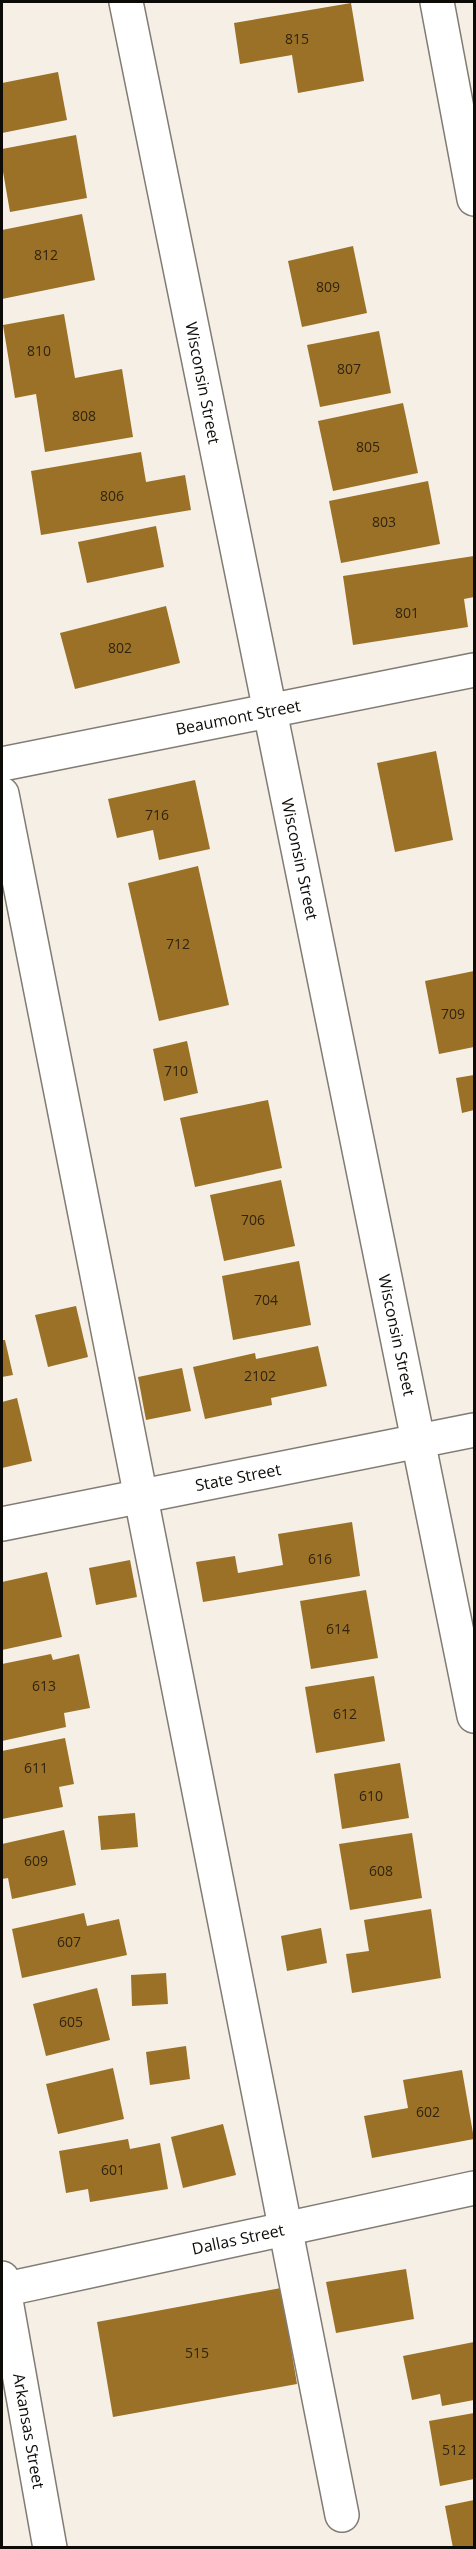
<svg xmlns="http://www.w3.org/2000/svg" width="476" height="2549" viewBox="0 0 476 2549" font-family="'Open Sans',sans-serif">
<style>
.building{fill:#9a7126}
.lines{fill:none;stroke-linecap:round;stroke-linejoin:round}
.minor-casing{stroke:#817b73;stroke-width:36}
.minor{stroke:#fff;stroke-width:33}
.labels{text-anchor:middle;stroke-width:6;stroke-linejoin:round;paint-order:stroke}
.number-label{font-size:14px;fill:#302410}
.street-label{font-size:16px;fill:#0d0b08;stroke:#fff}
</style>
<rect width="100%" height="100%" fill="#f5efe5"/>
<g class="building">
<polygon points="351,3 364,81 298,93 292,55 240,64 234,23"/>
<polygon points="58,72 67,120 2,133 2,83"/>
<polygon points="76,135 87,198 10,212 2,166 2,149"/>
<polygon points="82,214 95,280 2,299 2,230"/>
<polygon points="353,246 367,313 302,327 288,261"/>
<polygon points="64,314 75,378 122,369 133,437 45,452 36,394 15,398 3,325"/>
<polygon points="379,331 391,393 320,407 307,345"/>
<polygon points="403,403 418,473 333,491 318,421"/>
<polygon points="141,452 146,482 185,475 191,510 41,535 31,471"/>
<polygon points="428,481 440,544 341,563 329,501"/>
<polygon points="156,526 164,567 87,583 78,542"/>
<polygon points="474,556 474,597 464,599 468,627 353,645 343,576"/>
<polygon points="166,606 180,663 75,689 60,633"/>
<polygon points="436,751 453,840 395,852 377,763"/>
<polygon points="195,780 210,849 159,860 153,830 117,838 108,799"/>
<polygon points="198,866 229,1005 159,1021 128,883"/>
<polygon points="474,971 474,1047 439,1054 425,981"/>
<polygon points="187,1041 198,1093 164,1101 153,1049"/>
<polygon points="474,1075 474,1110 462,1113 456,1078"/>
<polygon points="268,1100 282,1168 195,1187 180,1118"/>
<polygon points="281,1180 295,1246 224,1261 210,1195"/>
<polygon points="299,1261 311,1325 233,1340 222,1276"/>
<polygon points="76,1306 88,1357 48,1367 35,1315"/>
<polygon points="2,1340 5,1340 13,1375 2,1377"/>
<polygon points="318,1346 327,1386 271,1398 272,1405 205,1419 193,1367 255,1353 256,1359"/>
<polygon points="182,1368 191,1411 146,1420 138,1377"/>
<polygon points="17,1398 32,1461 2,1468 2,1402"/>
<polygon points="352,1522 360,1576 203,1602 196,1562 235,1556 238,1573 283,1565 278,1534"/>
<polygon points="130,1560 137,1597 96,1605 89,1568"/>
<polygon points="47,1572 62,1637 2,1650 2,1582"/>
<polygon points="366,1590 378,1658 311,1669 300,1601"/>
<polygon points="51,1654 53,1660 79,1654 90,1708 64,1713 66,1727 2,1741 2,1664"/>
<polygon points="374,1676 385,1741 316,1753 305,1687"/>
<polygon points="65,1738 74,1784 59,1787 63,1807 2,1819 2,1751"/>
<polygon points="400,1763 409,1818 342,1829 334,1774"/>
<polygon points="135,1813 138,1847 101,1850 98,1816"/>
<polygon points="64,1830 76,1885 12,1899 8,1878 2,1879 2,1844"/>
<polygon points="412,1833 422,1898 350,1910 339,1844"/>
<polygon points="431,1909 441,1978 352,1993 346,1954 369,1951 364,1920"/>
<polygon points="84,1913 87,1926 119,1919 127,1955 22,1978 12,1929"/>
<polygon points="321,1928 327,1963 287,1971 281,1936"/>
<polygon points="166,1973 168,2004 132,2006 131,1975"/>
<polygon points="97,1988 110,2040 46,2056 33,2004"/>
<polygon points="186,2046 190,2079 150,2085 146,2052"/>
<polygon points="113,2068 124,2119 58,2134 46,2084"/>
<polygon points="462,2070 474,2139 372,2158 364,2116 408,2108 403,2080"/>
<polygon points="223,2124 236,2175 183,2188 171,2137"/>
<polygon points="128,2139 130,2149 160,2143 168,2189 90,2202 88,2189 66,2193 59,2151"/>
<polygon points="406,2269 414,2319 336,2333 326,2282"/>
<polygon points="281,2288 297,2384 113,2417 97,2322"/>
<polygon points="474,2342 474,2400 442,2406 440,2394 412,2400 403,2356"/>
<polygon points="474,2413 474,2479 440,2486 429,2421"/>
<polygon points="474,2500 474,2548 453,2548 445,2506"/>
</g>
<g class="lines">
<g class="minor-casing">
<g id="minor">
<polyline points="126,2 474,1716"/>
<polyline points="437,2 474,199"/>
<polyline points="2,764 474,670"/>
<polyline points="2,794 342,2515"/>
<polyline points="2,1524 474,1430"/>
<polyline points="2,2278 50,2548"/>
<polyline points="2,2290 474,2188"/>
</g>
</g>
<use href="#minor" class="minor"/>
</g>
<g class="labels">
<g class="number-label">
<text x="297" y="44">815</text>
<text x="46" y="260">812</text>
<text x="328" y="292">809</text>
<text x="39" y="356">810</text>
<text x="349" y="374">807</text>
<text x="84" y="421">808</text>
<text x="368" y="452">805</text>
<text x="112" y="501">806</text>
<text x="384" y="527">803</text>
<text x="407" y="618">801</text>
<text x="120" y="653">802</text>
<text x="157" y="820">716</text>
<text x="178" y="949">712</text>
<text x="453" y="1019">709</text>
<text x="176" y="1076">710</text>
<text x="253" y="1225">706</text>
<text x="266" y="1305">704</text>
<text x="260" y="1381">2102</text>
<text x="320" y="1564">616</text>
<text x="338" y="1634">614</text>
<text x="44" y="1691">613</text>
<text x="345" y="1719">612</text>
<text x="36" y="1773">611</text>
<text x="371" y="1801">610</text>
<text x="36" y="1866">609</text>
<text x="381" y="1876">608</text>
<text x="69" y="1947">607</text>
<text x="71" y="2027">605</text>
<text x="428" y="2117">602</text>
<text x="113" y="2175">601</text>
<text x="197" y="2358">515</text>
<text x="454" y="2455">512</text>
</g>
<g class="street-label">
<text transform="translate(203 383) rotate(79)" y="6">Wisconsin Street</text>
<text transform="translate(238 717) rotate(-11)" y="6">Beaumont Street</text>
<text transform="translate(300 859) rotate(78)" y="6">Wisconsin Street</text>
<text transform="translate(397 1335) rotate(78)" y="6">Wisconsin Street</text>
<text transform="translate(238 1477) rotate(-11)" y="6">State Street</text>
<text transform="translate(238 2239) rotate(-12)" y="6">Dallas Street</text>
<text transform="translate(29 2431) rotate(80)" y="6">Arkansas Street</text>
</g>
</g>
<rect width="476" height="2549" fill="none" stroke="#0d0b08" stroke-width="6"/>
</svg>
